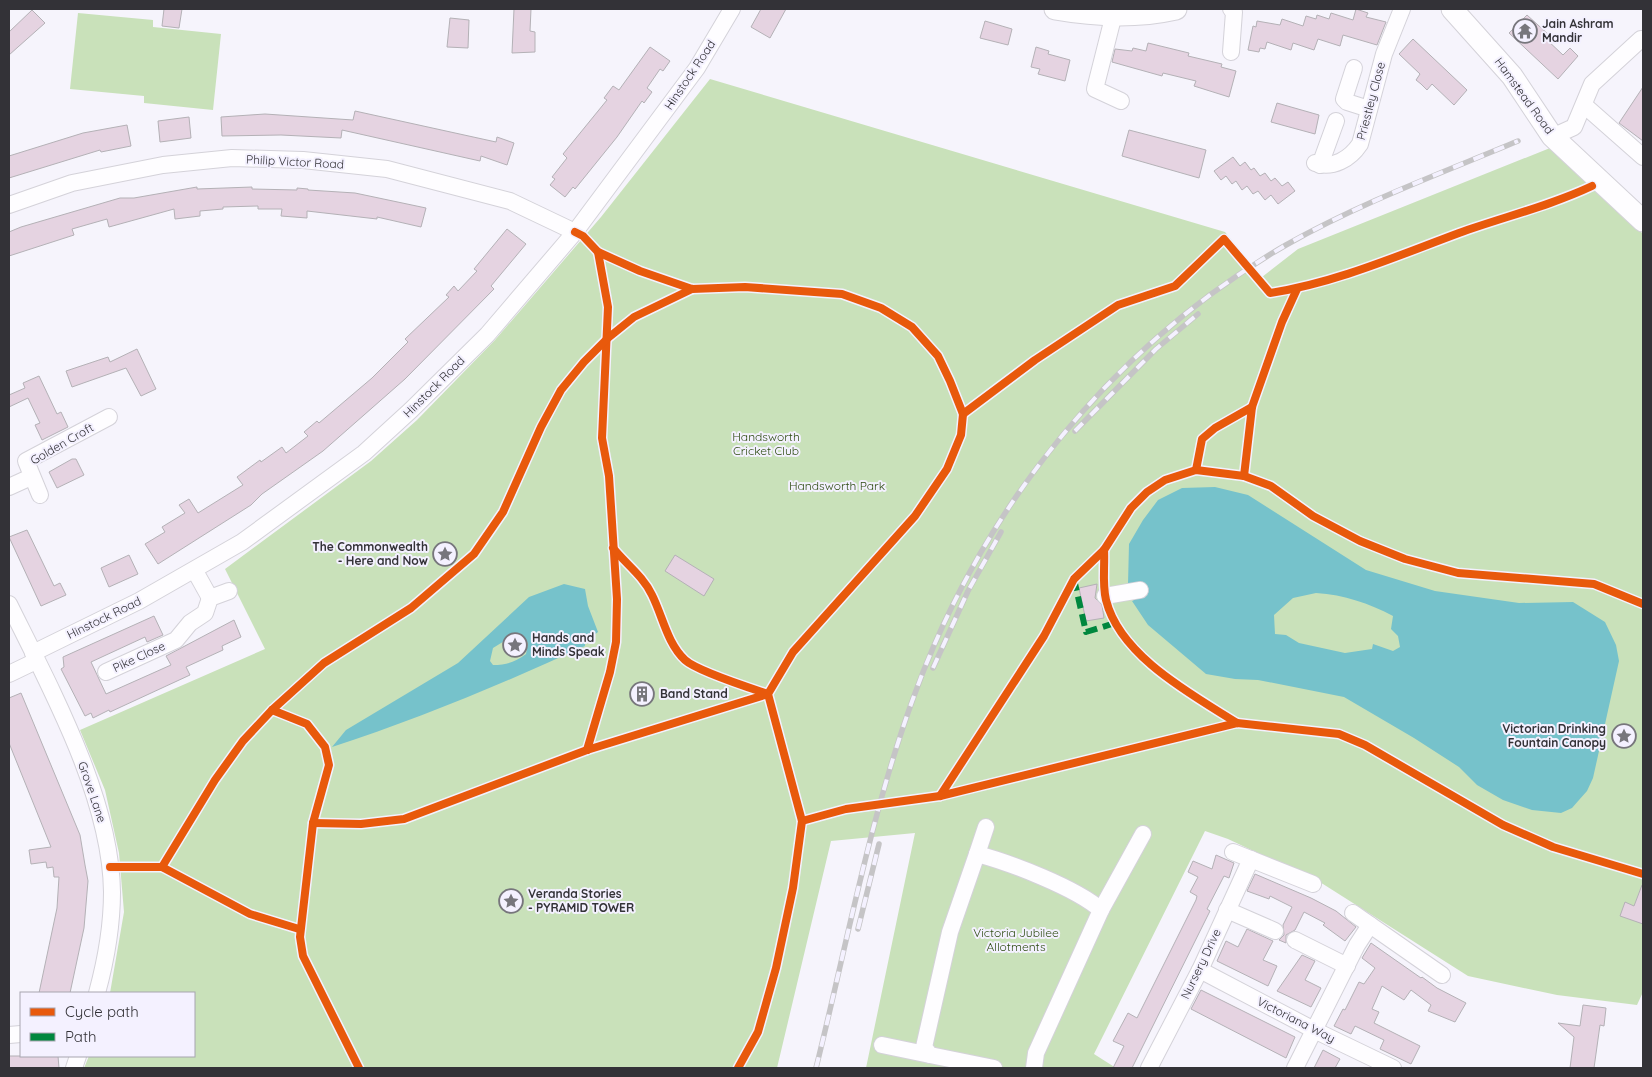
<svg xmlns="http://www.w3.org/2000/svg" width="1652" height="1077" viewBox="0 0 1652 1077" font-family="Quicksand,sans-serif">
<style>
.green{fill:#c9e1ba}
.water{fill:#76c2cb;fill-rule:evenodd}
.building{fill:#e5d3e1;stroke:#b4b1b6}
.lines{fill:none;stroke-linecap:round;stroke-linejoin:round}
.minor-casing{stroke:#d4d2d9;stroke-width:18}
.major-casing{stroke:#d4d2d9;stroke-width:23}
.minor{stroke:#fefdff;stroke-width:16}
.major{stroke:#fefdff;stroke-width:21}
.rail-casing{stroke:#c5c4c6;stroke-width:5.5}
.rail{stroke:#f4f1ff;stroke-width:4;stroke-dasharray:11;stroke-linecap:butt}
.quiet{stroke:#00873e;stroke-width:6;stroke-dasharray:12 6;stroke-linecap:butt}
.cycleway-casing{stroke:#f4f1ff;stroke-width:11}
.cycleway{stroke:#e8590c;stroke-width:8}
.labels{text-anchor:middle;stroke-width:4;stroke-linejoin:round;paint-order:stroke}
.poi-label{font-size:12px;font-weight:bold;fill:#333237;stroke:#f4f1ff;text-anchor:start}
.street-label{font-size:12px;fill:#333237;stroke:#f4f1ff}
.park-label{font-size:12px;fill:#2d4b11;stroke:#f4f1ff}
</style>
<rect width="100%" height="100%" fill="#f6f4fc"/>
<g class="green">
<polygon points="78,13 153,20 153,27 221,34 213,110 144,103 144,96 70,89"/>
<polygon points="710,79 1225,232 1262,277 1298,249 1555,146 1643,234 1643,992 1637,1005 1557,995 1468,976 1323,884 1228,839 1205,831 1094,1054 1116,1068 866,1068 915,833 831,841 777,1068 84,1068 89,1056 194,1056 194,993 110,993 124,912 119,853 105,790 80,730 265,649 225,569 371,461 417,420 495,340 601,217"/>
</g>
<g class="water">
<path d="M1215,487l33,8 118,75 69,21 84,12 54,-1 32,20 11,23 3,16 -26,117 -6,13 -8,9 -7,8 -11,5 -29,-3 -29,-10 -26,-15 -18,-18 -45,-29 -70,-41 -86,-17 -23,-1 -29,-5 -58,-49 -16,-24 6,-3 -1,-13 -9,-1 1,-40 14,-24 15,-20 24,-12zM1316,593c29,2 52,10 77,23l-2,13 7,7 2,11 -7,4 -20,-7 -1,5 -27,4 -46,-10 -13,-8 -11,-1 -1,-19 19,-17z"/>
<path d="M564,584l21,5 3,17 10,26 -13,10v4c-83,38 -167,73 -253,101l14,-17 112,-67 71,-66zM521,636l7,7 -2,11c-11,8 -19,11 -33,11l-3,-4 3,-13 18,-11z"/>
</g>
<g class="building">
<polygon points="164,9 182,9 179,28 162,26"/>
<polygon points="514,9 531,9 530,31 535,32 535,52 512,53"/>
<polygon points="761,9 786,9 770,38 751,27"/>
<polygon points="1356,9 1368,13 1366,17 1386,22 1377,45 1343,35 1340,46 1318,39 1314,50 1293,43 1291,50 1267,42 1265,49 1260,48 1259,52 1248,50 1253,26 1256,27 1257,21 1280,25 1282,19 1303,26 1306,16 1316,19 1317,15 1329,19 1331,13 1353,20"/>
<polygon points="32,10 45,23 9,55 9,32"/>
<polygon points="1527,15 1549,35 1545,38 1563,55 1570,48 1578,56 1558,79 1509,33"/>
<polygon points="450,18 469,20 468,48 447,47"/>
<polygon points="985,21 1012,29 1008,45 980,38"/>
<polygon points="1413,39 1467,90 1454,105 1432,84 1427,90 1421,84 1416,80 1420,74 1399,54"/>
<polygon points="1148,43 1189,53 1188,56 1222,64 1221,67 1236,71 1229,97 1194,86 1196,81 1163,73 1162,76 1112,62 1115,49 1132,51 1133,48 1146,51"/>
<polygon points="650,47 670,61 663,71 660,69 647,88 652,92 644,103 642,101 617,137 575,189 573,187 565,197 550,185 555,179 552,177 567,158 563,154 607,100 604,98 613,86 619,90"/>
<polygon points="1036,47 1049,51 1048,54 1070,60 1065,81 1038,74 1040,69 1031,67"/>
<polygon points="1643,87 1643,141 1619,123"/>
<polygon points="1277,103 1319,115 1315,134 1271,122"/>
<polygon points="355,111 496,142 497,137 514,143 507,165 481,156 480,161 342,130 341,138 281,135 222,136 221,117 265,114 353,120"/>
<polygon points="189,117 191,138 160,142 158,121"/>
<polygon points="127,125 131,146 101,152 100,150 9,178 9,156 83,133"/>
<polygon points="1129,130 1206,150 1199,178 1122,156"/>
<polygon points="1233,157 1240,166 1245,162 1251,170 1254,168 1260,176 1265,173 1271,181 1275,178 1282,186 1288,182 1295,191 1278,204 1271,195 1265,200 1258,191 1253,194 1247,186 1242,190 1236,181 1232,184 1226,176 1221,180 1214,171"/>
<polygon points="197,187 197,189 252,187 252,189 297,190 297,188 308,189 308,190 355,193 426,208 421,227 377,217 377,219 307,211 307,218 281,216 282,209 258,209 258,206 223,207 223,209 200,211 200,216 175,219 174,209 109,227 107,219 72,229 74,235 9,256 9,232 21,227 120,198 134,198"/>
<polygon points="507,229 526,244 491,286 494,289 405,379 323,451 262,494 251,505 158,564 145,544 165,532 162,527 185,513 179,505 189,499 198,513 243,485 237,477 260,460 261,462 282,447 286,453 308,436 304,432 317,421 319,423 372,378 408,342 405,339 449,297 446,295 454,286 458,291 477,271 474,269"/>
<polygon points="137,349 156,389 141,396 126,368 72,387 66,371 108,357 110,362"/>
<polygon points="39,376 57,414 61,412 68,427 42,440 35,425 40,423 28,398 9,407 9,395 25,388 23,383"/>
<polygon points="72,459 76,459 84,475 57,488 49,472"/>
<polygon points="27,530 54,586 60,583 66,595 41,606 9,537"/>
<polygon points="129,555 138,574 109,587 101,568"/>
<polygon points="675,555 714,579 704,596 665,571"/>
<polygon points="1097,584 1095,598 1102,605 1104,618 1086,621 1079,588"/>
<polygon points="154,616 163,635 147,642 145,637 91,662 106,694 171,665 166,656 234,620 241,637 222,646 223,650 186,667 190,675 110,712 109,710 93,718 91,713 85,716 61,669 64,667 63,657"/>
<circle cx="642" cy="694" r="10"/>
<polygon points="21,693 80,835 85,865 88,881 84,928 70,993 39,993 57,908 59,877 54,877 53,867 47,868 46,862 31,864 29,850 51,847 9,743 9,698"/>
<polygon points="1216,855 1234,863 1229,878 1224,876 1207,909 1210,911 1132,1068 1113,1068 1124,1046 1113,1041 1128,1013 1137,1018 1196,900 1197,896 1190,892 1198,877 1188,872 1193,861 1212,869"/>
<polygon points="1255,874 1311,898 1336,911 1356,927 1345,941 1323,925 1325,923 1304,912 1295,930 1286,935 1286,943 1279,940 1284,935 1283,925 1292,907 1270,896 1269,899 1247,891"/>
<polygon points="1642,885 1643,885 1643,924 1620,916 1625,902 1634,906"/>
<polygon points="1247,929 1273,941 1263,960 1277,966 1268,986 1217,961 1226,941 1238,947"/>
<polygon points="1371,943 1421,978 1422,977 1437,988 1466,1003 1455,1022 1428,1011 1431,1005 1411,990 1404,1000 1382,986 1372,1009 1379,1012 1374,1023 1420,1046 1411,1064 1380,1049 1384,1040 1355,1026 1351,1034 1334,1026 1343,1009 1345,1010 1359,982 1364,984 1375,968 1362,958"/>
<polygon points="1302,955 1315,961 1305,980 1321,988 1311,1007 1277,991"/>
<polygon points="1201,990 1295,1037 1286,1058 1191,1009"/>
<polygon points="1583,1005 1606,1008 1604,1026 1600,1025 1594,1068 1570,1068 1574,1037 1558,1023 1580,1026"/>
<polygon points="1323,1050 1340,1059 1335,1068 1314,1068"/>
<polygon points="9,1056 58,1056 59,1068 9,1068"/>
</g>
<g class="lines">
<g class="minor-casing">
<g id="minor">
<polyline points="1114,14 1095,89 1121,101"/>
<polyline points="1231,52 1234,12 1231,9"/>
<polyline points="1354,68 1344,99 1347,102 1369,109"/>
<polyline points="1584,105 1643,157"/>
<polyline points="1552,137 1574,127 1592,84 1641,39"/>
<path d="M1315,163c18,6 35,-4 45,-19l24,-90 18,-45"/>
<polyline points="1320,165 1336,121"/>
<polyline points="9,205 72,183 163,165 232,158 303,160 387,169 510,201 575,232"/>
<polyline points="9,487 31,477"/>
<polyline points="40,495 26,461 109,417"/>
<polyline points="195,571 210,598"/>
<polyline points="1105,596 1140,590"/>
<path d="M9,604c41,83 102,194 103,288 0,35 -6,68 -15,101"/>
<polyline points="33,653 139,601 242,542 364,453 411,410 487,335 575,232 697,68 732,9"/>
<polyline points="106,672 176,640 190,623 205,613 210,598 229,591"/>
<polyline points="9,674 36,661"/>
<polyline points="1233,852 1313,884"/>
<polyline points="977,854 986,827"/>
<polyline points="1101,910 1143,834"/>
<polyline points="1227,910 1275,931"/>
<polyline points="1353,913 1442,975"/>
<polyline points="1295,940 1347,966"/>
<polyline points="1200,970 1314,1030 1393,1068"/>
<polyline points="9,1035 21,1034"/>
<polyline points="882,1045 930,1055"/>
<polyline points="74,1068 78,1056"/>
<path d="M994,1068l-64,-13 -6,-8 26,-115 27,-78c34,9 99,34 124,56l-65,143 -2,15"/>
<polyline points="1149,1068 1200,970 1251,859"/>
<polyline points="1295,1068 1357,945 1370,925"/>
</g>
</g>
<g class="major-casing">
<g id="major">
<path d="M1055,9c40,7 81,9 121,0"/>
<polyline points="1452,9 1512,76 1552,136 1643,221"/>
</g>
</g>
<use href="#minor" class="minor"/>
<use href="#major" class="major"/>
<g class="rail-casing">
<g id="rail">
<polyline points="1075,431 1156,349 1198,314"/>
<polyline points="933,668 968,591 1001,532"/>
<polyline points="858,929 879,844"/>
<path d="M816,1068c31,-124 54,-252 98,-372 68,-188 198,-350 372,-451 74,-42 153,-71 232,-104"/>
</g>
</g>
<use href="#rail" class="rail"/>
<polyline class="quiet" points="1074,579 1086,632 1115,623"/>
<g class="cycleway-casing">
<g id="cycleway">
<polyline points="575,232 583,236 598,252 640,271 692,289 745,287 842,294 881,308 912,327 938,356 950,381 963,414 961,435 947,469 915,516 793,652 768,694 802,821 793,888 776,968 758,1032 738,1068"/>
<path d="M963,414l72,-54 83,-55 57,-19 49,-47 46,54c65,-10 127,-37 189,-60 44,-16 91,-27 133,-47"/>
<polyline points="1196,470 1202,439 1215,428 1252,407"/>
<polyline points="1244,476 1252,407 1282,322 1297,289"/>
<path d="M1104,550c1,16 -2,34 2,50 14,56 85,94 131,123"/>
<polyline points="272,710 307,724 325,747 329,765 313,823 300,937 303,956 359,1068"/>
<polyline points="587,750 610,672 616,642 617,599 609,476 602,438 608,307 598,252"/>
<polyline points="940,796 1044,636 1074,579 1104,550 1131,508 1147,492 1165,480 1196,470 1244,476 1271,486 1313,516 1360,541 1405,559 1458,573 1594,584 1643,604"/>
<polyline points="802,821 846,809 940,796 1237,723 1339,734 1365,745 1503,825 1553,847 1643,874"/>
<path d="M313,823l48,1 43,-5 183,-69 181,-56c-18,-6 -71,-23 -83,-34 -18,-17 -22,-43 -33,-65 -9,-19 -26,-31 -39,-47"/>
<polyline points="110,867 162,867 250,914 299,929"/>
<polyline points="162,867 215,780 243,741 272,710 324,663 411,608 474,554 503,512 541,427 561,390 584,362 608,338 634,317 692,289"/>
</g>
</g>
<use href="#cycleway" class="cycleway"/>
</g>
<defs>
<g id="temple-ring" transform="scale(1.25)"><circle r="9.5" fill="#f4f1ff" stroke="#77767c" stroke-width="1.5"/><path d="M0-6L5-2H3V0L6.5 2.5H4V6H1.5V3h-3V6H-4V2.5H-6.5L-3 0V-2H-5Z" fill="#77767c"/></g>
<g id="sight-ring" transform="scale(1.25)"><circle r="9.5" fill="#f4f1ff" stroke="#77767c" stroke-width="1.5"/><path d="M0-6L1.8-2.2L6-1.7L2.9 1.2L3.7 5.4L0 3.3L-3.7 5.4L-2.9 1.2L-6-1.7L-1.8-2.2Z" fill="#77767c"/></g>
<g id="building-ring" transform="scale(1.25)"><circle r="9.5" fill="#f4f1ff" stroke="#77767c" stroke-width="1.5"/><path d="M-4-6H4V6H1V3H-1V6H-4ZM-2.5-4.3h1.7v1.8h-1.7ZM.8-4.3h1.7v1.8H.8ZM-2.5-1h1.7V.8h-1.7ZM.8-1h1.7V.8H.8Z" fill="#77767c"/></g>
</defs>
<g fill-rule="evenodd">
<use href="#temple-ring" x="1525" y="31"/>
<use href="#sight-ring" x="445" y="554"/>
<use href="#sight-ring" x="515" y="645"/>
<use href="#building-ring" x="642" y="694"/>
<use href="#sight-ring" x="1624" y="736"/>
<use href="#sight-ring" x="511" y="901"/>
</g>
<g class="labels">
<g class="poi-label">
<text x="1542" y="28">Jain Ashram<tspan x="1542" dy="14">Mandir</tspan></text>
<text x="428" y="551" text-anchor="end">The Commonwealth<tspan x="428" dy="14">- Here and Now</tspan></text>
<text x="532" y="642">Hands and<tspan x="532" dy="14">Minds Speak</tspan></text>
<text x="660" y="698">Band Stand</text>
<text x="1606" y="733" text-anchor="end">Victorian Drinking<tspan x="1606" dy="14">Fountain Canopy</tspan></text>
<text x="528" y="898">Veranda Stories<tspan x="528" dy="14">- PYRAMID TOWER</tspan></text>
</g>
<g class="street-label">
<text transform="translate(690 75) rotate(-56)" y="4">Hinstock Road</text>
<text transform="translate(1524 96) rotate(54)" y="4">Hamstead Road</text>
<text transform="translate(1371 101) rotate(-75)" y="4">Priestley Close</text>
<text transform="translate(295 162) rotate(3)" y="4">Philip Victor Road</text>
<text transform="translate(434 387) rotate(-45)" y="4">Hinstock Road</text>
<text transform="translate(62 444) rotate(-30)" y="4">Golden Croft</text>
<text transform="translate(104 618) rotate(-26)" y="4">Hinstock Road</text>
<text transform="translate(139 657) rotate(-25)" y="4">Pike Close</text>
<text transform="translate(92 792) rotate(71)" y="4">Grove Lane</text>
<text transform="translate(1201 964) rotate(-64)" y="4">Nursery Drive</text>
<text transform="translate(1296 1020) rotate(27)" y="4">Victoriana Way</text>
</g>
<g class="park-label">
<text x="766" y="441">Handsworth<tspan x="766" dy="14">Cricket Club</tspan></text>
<text x="837" y="490">Handsworth Park</text>
<text x="1016" y="937">Victoria Jubilee<tspan x="1016" dy="14">Allotments</tspan></text>
</g>
</g>
<rect width="1652" height="1077" fill="none" stroke="#333237" stroke-width="20"/>
<rect x="20" y="992" width="175" height="65" fill="#f4f1ff" stroke="#a7a5af"/>
<rect x="30" y="1008" width="25" height="8" fill="#e8590c" stroke="#a7a5af"/>
<text x="65" y="1017" font-size="15" fill="#333237">Cycle path</text>
<rect x="30" y="1033" width="25" height="8" fill="#00873e" stroke="#a7a5af"/>
<text x="65" y="1042" font-size="15" fill="#333237">Path</text>
</svg>
